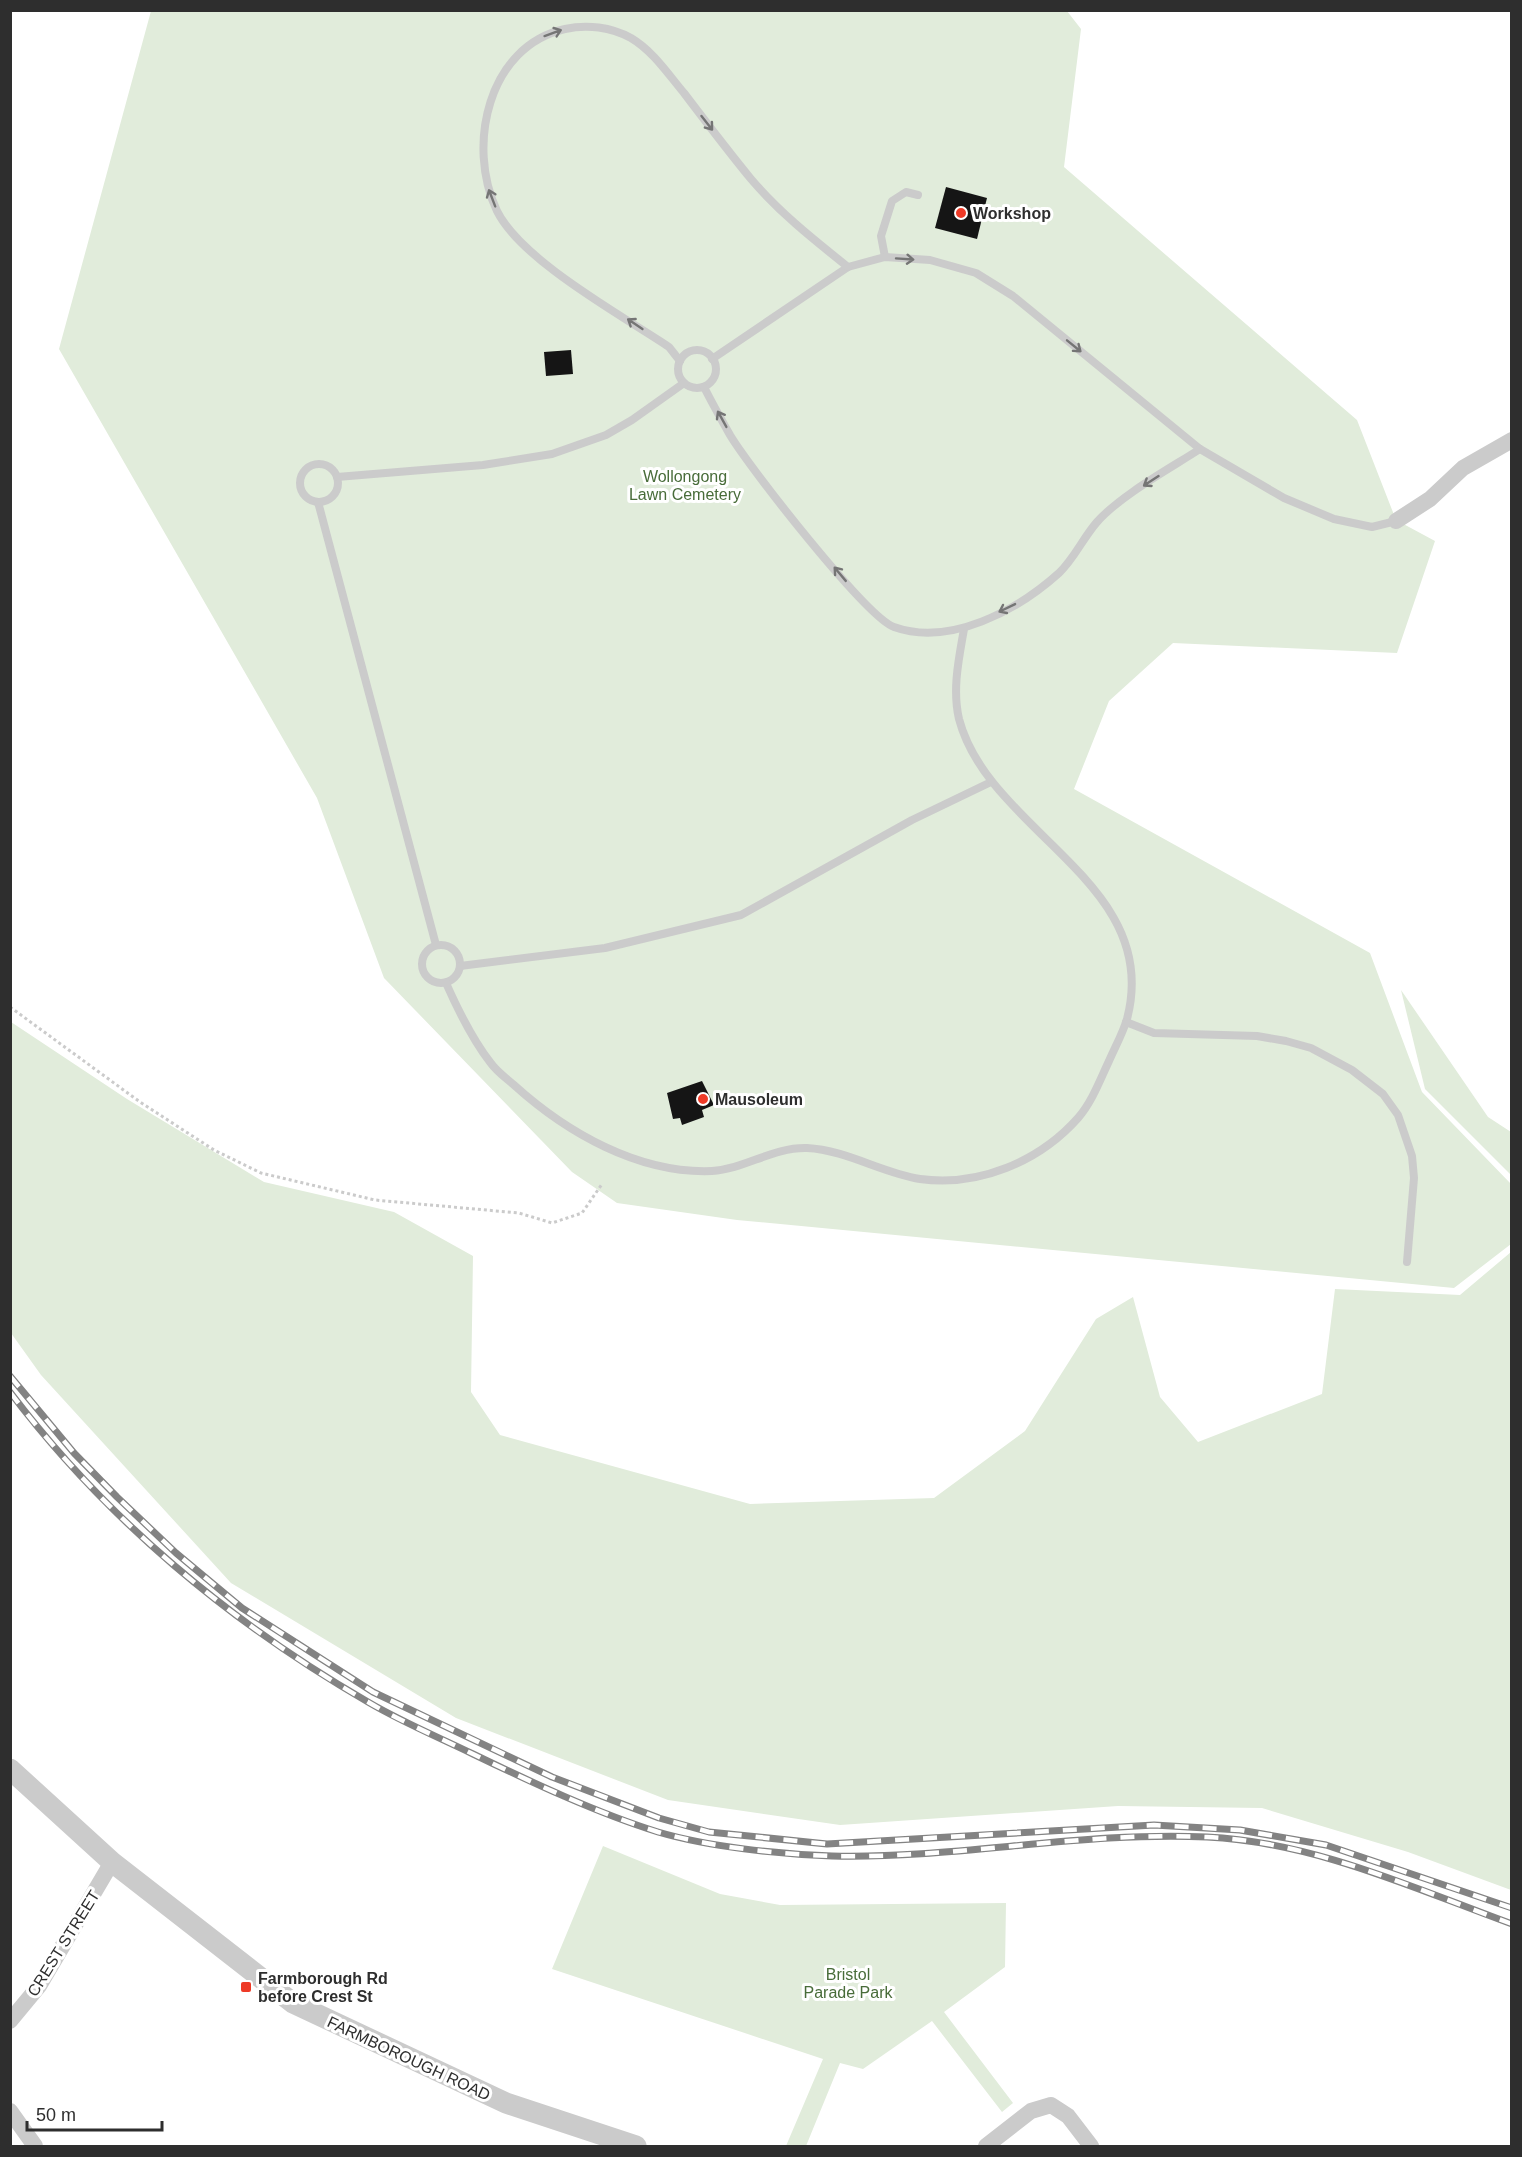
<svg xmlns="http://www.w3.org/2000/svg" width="1522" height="2157" viewBox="0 0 1522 2157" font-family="Arial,sans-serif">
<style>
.green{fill:#e1ecdb}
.building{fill:#151515}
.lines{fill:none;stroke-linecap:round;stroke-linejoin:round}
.path{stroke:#cbcbcb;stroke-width:3;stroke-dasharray:3 3;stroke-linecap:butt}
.service{stroke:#cbcbcb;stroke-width:8}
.minor{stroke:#cbcbcb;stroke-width:16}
.tertiary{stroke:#cbcbcb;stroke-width:21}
.rail-casing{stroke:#838383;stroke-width:7}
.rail{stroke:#fff;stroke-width:4.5;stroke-dasharray:14;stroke-linecap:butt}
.oneway{stroke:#757575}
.poi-dot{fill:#ee3a27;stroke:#fff;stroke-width:2}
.labels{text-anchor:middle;stroke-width:6;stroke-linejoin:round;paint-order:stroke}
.poi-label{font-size:16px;font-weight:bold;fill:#2e2e2e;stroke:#fff;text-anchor:start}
.park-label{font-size:16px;fill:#486c39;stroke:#fff}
.street-label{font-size:16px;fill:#2e2e2e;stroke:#fff}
</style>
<rect width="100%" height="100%" fill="#fff"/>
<g class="green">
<polygon points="151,11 1067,11 1081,29 1064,167 1357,420 1396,520 1435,541 1397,653 1173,643 1109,701 1074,789 1370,953 1422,1092 1511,1184 1511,1244 1454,1288 737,1220 617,1203 572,1172 384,978 317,798 59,349"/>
<polygon points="1401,990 1488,1117 1511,1132 1511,1175 1425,1089"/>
<polygon points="11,1022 127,1099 264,1182 394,1212 473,1256 471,1392 500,1435 750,1504 934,1498 1025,1431 1096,1319 1133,1297 1160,1397 1198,1442 1322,1394 1335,1289 1460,1295 1511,1252 1511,1890 1408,1852 1262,1808 1118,1806 840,1825 668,1800 456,1718 231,1583 41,1375 11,1333"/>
<polygon points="603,1846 720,1894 780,1905 1006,1903 1005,1967 944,2012 1013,2103 1002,2112 932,2021 863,2069 840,2063 806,2146 786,2146 823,2059 552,1969"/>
</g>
<g class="building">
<polygon points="946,187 987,198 977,239 935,228"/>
<polygon points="571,350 573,374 546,376 544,352"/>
<polygon points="702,1081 714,1105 702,1110 704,1117 682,1125 680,1118 673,1119 667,1093"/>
</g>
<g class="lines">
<polyline class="path" points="10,1007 140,1102 214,1150 261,1173 375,1200 519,1213 552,1223 582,1213 602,1184"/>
<g class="service">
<polyline points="885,257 881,236 892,201 906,192 918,195"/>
<circle cx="697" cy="369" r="19"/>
<polyline points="712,359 848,267 885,257 930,260 976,273 1013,296 1200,449 1284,498 1334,519 1372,527 1396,521"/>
<path d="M680,361l-11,-14c-48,-32 -148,-87 -172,-136 -31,-65 -9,-165 68,-182 22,-5 46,-2 66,9 22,13 37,36 53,55 22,29 44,58 67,86 29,34 62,60 97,88"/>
<path d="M704,387c8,16 17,32 26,48 19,32 136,182 164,192 56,20 124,-17 165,-54 15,-14 24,-35 38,-51 24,-27 72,-53 103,-73"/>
<circle cx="319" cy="483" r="19"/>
<polyline points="337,477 483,465 552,454 606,435 632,420 684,383"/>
<polyline points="318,502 436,945"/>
<circle cx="441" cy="964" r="19"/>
<polyline points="460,966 605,948 741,915 912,820 991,782"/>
<path d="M446,983c12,27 26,56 44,79 6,9 16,16 24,23 53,48 125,89 198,86 33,-2 61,-24 95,-23 39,2 75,25 113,31 58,8 119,-17 158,-61 14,-16 22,-38 31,-57 6,-14 14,-28 18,-42 36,-137 -138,-186 -168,-300 -7,-30 0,-61 5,-90"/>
<polyline points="1126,1022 1154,1033 1257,1036 1286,1041 1311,1048 1352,1070 1383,1094 1398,1115 1412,1156 1414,1178 1407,1262"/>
</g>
<g class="minor">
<polyline points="1396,521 1430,499 1463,468 1512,440"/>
<polyline points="10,2021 39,1986 112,1862"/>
<polyline points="10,2111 35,2146"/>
<polyline points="986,2146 1031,2111 1051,2105 1068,2116 1091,2146"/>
</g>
<polyline class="tertiary" points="10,1769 112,1862 293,2003 506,2103 636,2146"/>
<g class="rail-casing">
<g id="rail">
<polyline points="10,1376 74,1453 117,1497 176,1553 242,1608 373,1692 552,1777 659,1818 709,1832 827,1844 1154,1825 1240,1830 1326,1845 1512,1908"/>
<path d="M10,1392c96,127 221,231 358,310 34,20 70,35 105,52 58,28 124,59 185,78 51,15 120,22 174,24 125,3 250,-25 375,-19 107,5 206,51 305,87"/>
</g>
</g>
<use href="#rail" class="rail"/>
</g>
<defs><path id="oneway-shaft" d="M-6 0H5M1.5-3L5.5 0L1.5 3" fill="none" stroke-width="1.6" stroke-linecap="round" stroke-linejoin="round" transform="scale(1.5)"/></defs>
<g class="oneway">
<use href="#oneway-shaft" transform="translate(553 33) rotate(-20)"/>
<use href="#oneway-shaft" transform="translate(707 123) rotate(52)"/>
<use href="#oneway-shaft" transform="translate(492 198) rotate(-111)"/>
<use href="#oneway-shaft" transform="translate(905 259) rotate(4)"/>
<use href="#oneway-shaft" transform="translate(635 324) rotate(-146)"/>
<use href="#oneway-shaft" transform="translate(1074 346) rotate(39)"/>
<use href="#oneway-shaft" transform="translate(722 419) rotate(-119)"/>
<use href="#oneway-shaft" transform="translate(1151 481) rotate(147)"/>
<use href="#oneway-shaft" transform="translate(840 574) rotate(-130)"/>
<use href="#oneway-shaft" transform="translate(1007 608) rotate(154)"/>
</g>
<g class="poi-dot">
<circle cx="961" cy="213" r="6"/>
<circle cx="703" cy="1099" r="6"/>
<rect x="240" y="1981" width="12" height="12" rx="3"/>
</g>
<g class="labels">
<g class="poi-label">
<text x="973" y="219">Workshop</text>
<text x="715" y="1105">Mausoleum</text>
<text x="258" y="1984">Farmborough Rd<tspan x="258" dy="18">before Crest St</tspan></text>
</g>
<g class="park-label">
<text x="685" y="482">Wollongong<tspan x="685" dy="18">Lawn Cemetery</tspan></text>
<text x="848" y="1980">Bristol<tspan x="848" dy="18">Parade Park</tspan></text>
</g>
<g class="street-label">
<text transform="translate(63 1943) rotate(-58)" y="6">CREST STREET</text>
<text transform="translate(409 2058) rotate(25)" y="6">FARMBOROUGH ROAD</text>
</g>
</g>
<rect width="1522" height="2157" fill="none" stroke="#2e2e2e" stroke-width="24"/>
<path d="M27 2121v9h135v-9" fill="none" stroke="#2e2e2e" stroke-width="3"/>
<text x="36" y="2121" font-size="18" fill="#2e2e2e" stroke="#ffffff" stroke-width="4.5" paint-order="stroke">50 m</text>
</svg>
